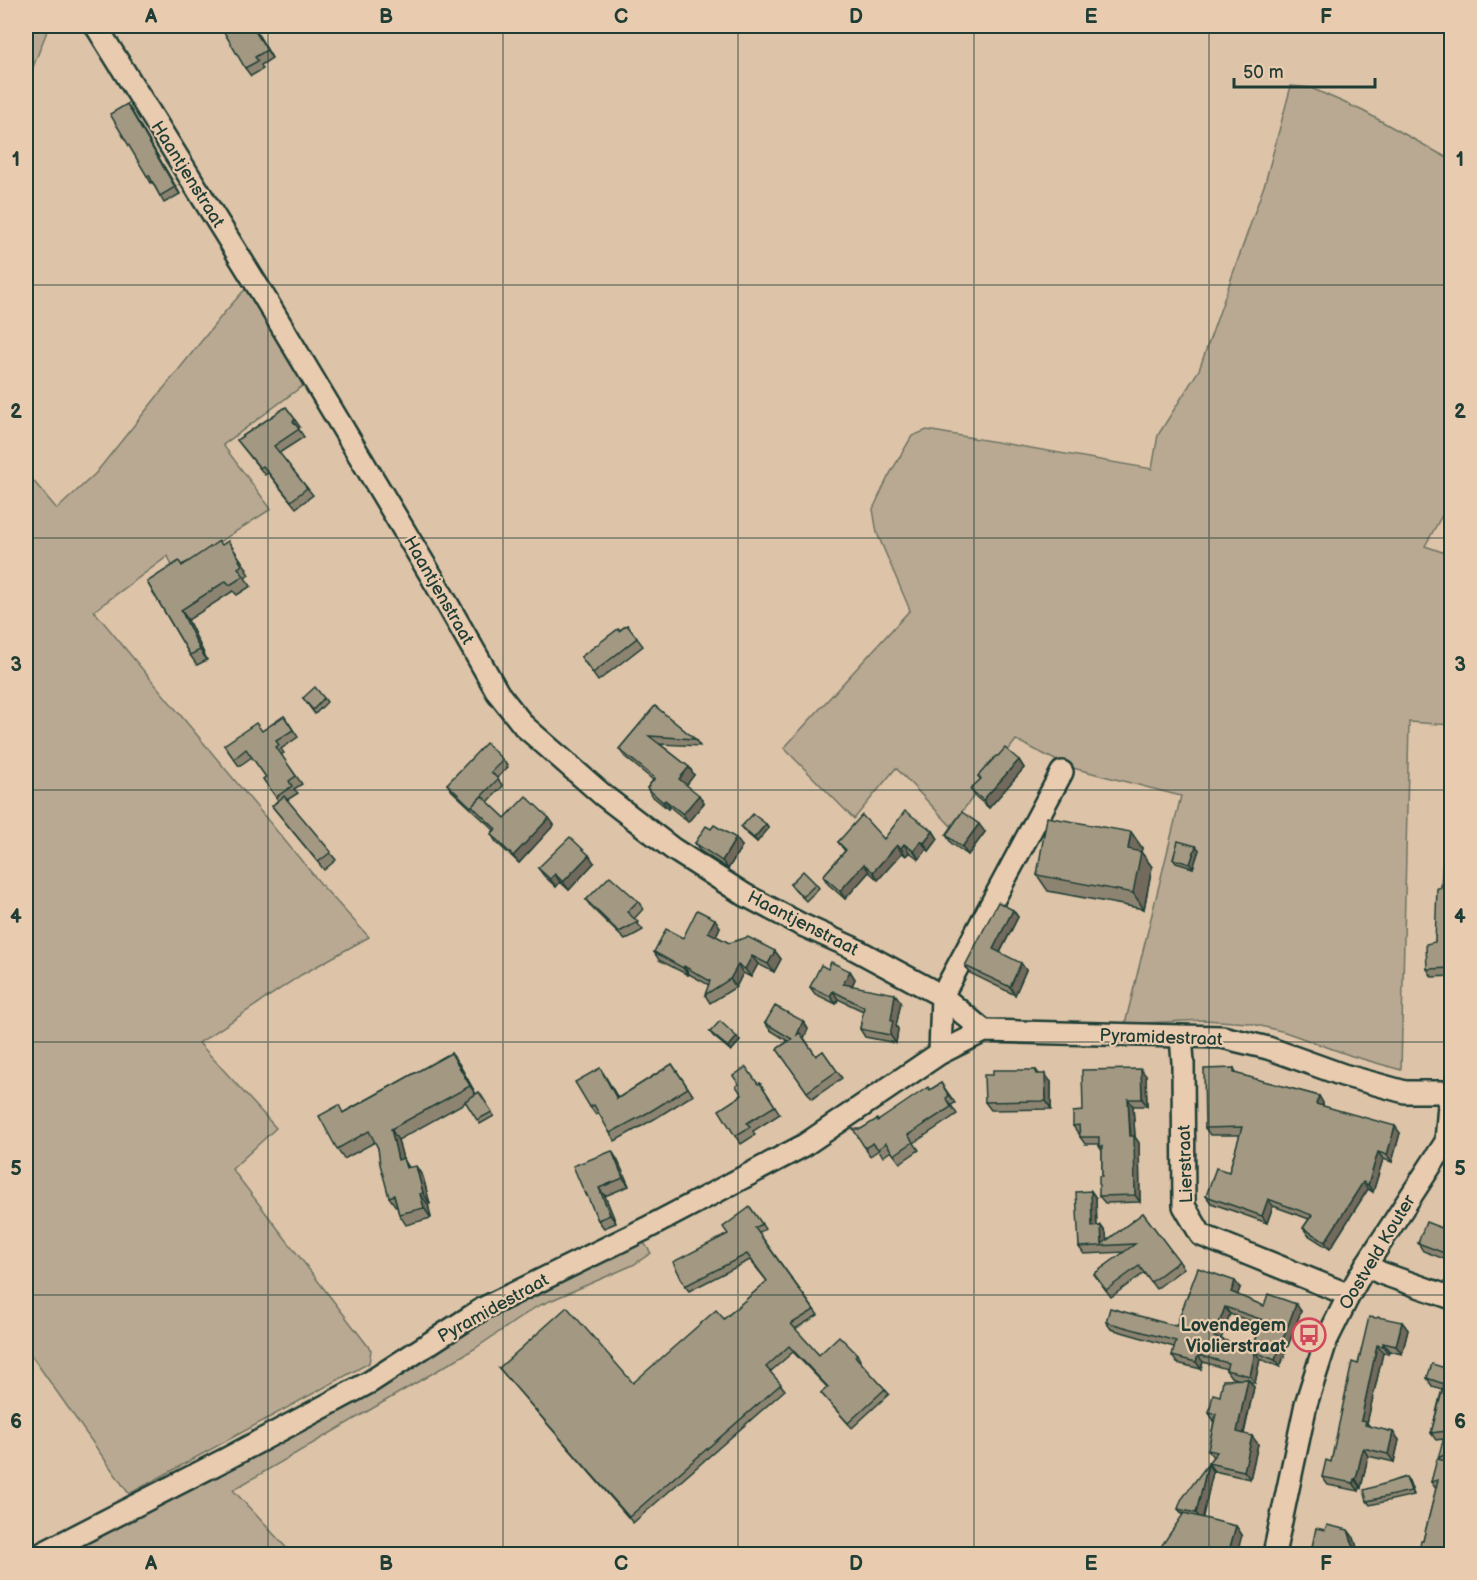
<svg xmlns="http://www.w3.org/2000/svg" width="1477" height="1580" viewBox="0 0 1477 1580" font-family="'Balsamiq Sans',sans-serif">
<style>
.green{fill:#baa992;stroke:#6c7363;stroke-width:1.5}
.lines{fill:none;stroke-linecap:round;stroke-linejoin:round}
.street-casing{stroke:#1f3d34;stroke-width:26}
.street{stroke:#e9cbaf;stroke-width:21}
.wall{fill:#8c8471;stroke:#1f3d34;stroke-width:1.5;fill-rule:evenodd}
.shaded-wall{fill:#726b5c;stroke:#1f3d34;stroke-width:1.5}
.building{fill:#a39983;stroke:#1f3d34;stroke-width:1.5;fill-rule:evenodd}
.grid{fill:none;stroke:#1f3d34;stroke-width:1.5;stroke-opacity:0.55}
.labels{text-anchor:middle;stroke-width:4.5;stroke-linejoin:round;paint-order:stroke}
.street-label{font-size:18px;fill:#1f3d34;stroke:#e9cbaf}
.poi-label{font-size:18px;font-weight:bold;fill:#1f3d34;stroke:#e9cbaf;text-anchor:end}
.neatline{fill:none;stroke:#1f3d34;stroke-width:2}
.grid-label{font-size:20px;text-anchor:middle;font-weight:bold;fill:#1f3d34}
</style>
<rect width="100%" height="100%" fill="#ddc3a8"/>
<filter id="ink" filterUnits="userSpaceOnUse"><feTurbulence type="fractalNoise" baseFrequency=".0167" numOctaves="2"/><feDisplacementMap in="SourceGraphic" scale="12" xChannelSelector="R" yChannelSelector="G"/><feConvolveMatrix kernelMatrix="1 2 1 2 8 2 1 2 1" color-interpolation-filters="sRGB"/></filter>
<g filter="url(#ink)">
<g class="green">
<polygon points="26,26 49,26 26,85"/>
<polygon points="1291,86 1311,88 1363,111 1451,160 1451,499 1425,546 1451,555 1451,725 1409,722 1401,1070 1352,1056 1285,1032 1249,1023 1204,1020 1125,1024 1181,796 1069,767 1016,740 951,826 896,768 854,819 784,748 910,610 877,533 873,509 888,477 912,436 927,430 1152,469 1158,435 1199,370 1265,183"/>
<polygon points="247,287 305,384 223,445 271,509 174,571 168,556 94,611 325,889 369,937 301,975 199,1043 276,1128 232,1169 371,1350 369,1363 129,1494 26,1348 26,472 57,509 95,474 224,313"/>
<polygon points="640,1242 645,1244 651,1253 633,1265 536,1307 474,1349 233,1490 292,1554 66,1554 219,1475 363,1397 504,1309"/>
</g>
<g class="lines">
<g class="street-casing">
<g id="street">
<polyline points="96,26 260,290 432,577 498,693 524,726 604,796 673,849 745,895 800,924 851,947 942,996 984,1031"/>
<polyline points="1181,1037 1183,1062 1184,1206 1201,1235 1349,1295"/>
<polyline points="940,1053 942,996 1062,772"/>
<polyline points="1366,1265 1381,1273 1452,1298"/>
<polyline points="41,1554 226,1459 370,1382 484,1308 647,1228 803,1146 940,1053 984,1031 1222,1037 1268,1048 1343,1075 1405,1092 1452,1092"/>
<polyline points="1274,1554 1306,1404 1326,1341 1349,1295 1366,1265 1446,1142 1450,1092"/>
</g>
</g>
<use href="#street" class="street"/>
</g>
<g class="wall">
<polygon points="253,26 272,58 261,65 263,69 251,76 245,68"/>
<polygon points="131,110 180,194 164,203 152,182 151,183 147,176"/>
<polygon points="286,407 300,427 298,428 304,437 279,453 313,495 296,508 268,473 265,475 237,440"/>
<polygon points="228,541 247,569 246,570 249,575 245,578 251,586 237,595 233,591 188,620 207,660 197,665 190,655 147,582 222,545"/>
<polygon points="627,625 643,646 598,681 581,657"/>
<polygon points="303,698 324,698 327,702 315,714"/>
<polygon points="655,706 695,739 700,746 660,744 689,767 694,775 686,785 704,803 688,822 670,807 668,809 652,796 647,788 653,780 625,757 619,749"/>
<polygon points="284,716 298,737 281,749 284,753 281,755 302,784 294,789 298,793 287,800 336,860 324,870 272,806 278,800 263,779 266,777 252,757 239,766 224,745 262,731"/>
<polygon points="998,756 1019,760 1024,768 989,808 976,797 970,789 981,780 978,776"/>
<polygon points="503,760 508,767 497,778 503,786 488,802 505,818 549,818 554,825 519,863 496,842 491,834 494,830 452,791 447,784"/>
<polygon points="766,824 769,828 757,842 744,831 741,827"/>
<polygon points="933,831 938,839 929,851 927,849 919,859 909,852 906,856 902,853 878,880 869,872 845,899 828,884 823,876 845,851 838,842 884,839"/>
<polygon points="985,832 968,855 951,843 946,835"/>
<polygon points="1131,832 1142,848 1141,852 1152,867 1144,909 1048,891 1037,875"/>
<polygon points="695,843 742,846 728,869 700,851"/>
<polygon points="1452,845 1452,976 1432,977 1427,969 1435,942 1441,888"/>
<polygon points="1196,846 1199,850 1193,868 1176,863 1173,859"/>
<polygon points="594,863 569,890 560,882 556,887 544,876 538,868"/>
<polygon points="790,884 816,884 819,888 806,901 793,888"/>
<polygon points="586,900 638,901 643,909 634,919 643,930 625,940 592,908"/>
<polygon points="1013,910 1018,917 1000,953 1026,970 1015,995 970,973 965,966"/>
<polygon points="720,927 716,936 729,943 775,951 781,959 774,972 758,964 751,977 743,973 736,987 710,1003 705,995 709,985 689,974 688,975 659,960 654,952 683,938"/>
<polygon points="828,969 850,971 855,979 852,986 901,1002 896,1026 898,1029 896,1043 865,1037 860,1029 863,1011 838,999 836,1004 815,994 810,987"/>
<polygon points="803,1021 808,1029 804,1038 816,1056 823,1051 842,1078 812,1099 777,1049 788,1041 770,1030 765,1023"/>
<polygon points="710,1032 737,1037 740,1041 731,1051 713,1036"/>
<polygon points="451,1053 459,1064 476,1094 479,1092 494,1116 480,1124 466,1102 398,1140 403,1159 409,1168 423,1177 430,1204 428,1204 431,1218 406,1225 399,1214 397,1207 396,1207 389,1197 378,1148 375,1142 344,1159 337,1149 344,1112"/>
<polygon points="672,1064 693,1095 656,1118 615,1141 610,1133 599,1113 596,1115 590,1107 605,1076 618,1098"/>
<polygon points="1234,1068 1237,1074 1319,1096 1323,1103 1323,1106 1400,1133 1392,1162 1383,1159 1373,1192 1368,1189 1330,1249 1308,1235 1303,1228 1309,1219 1273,1206 1267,1223 1211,1203 1206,1196 1229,1172 1240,1135 1210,1135 1205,1128"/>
<polygon points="1036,1070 1039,1074 1051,1082 1051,1109 991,1110 985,1102 993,1075"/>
<polygon points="1146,1076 1147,1106 1133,1106 1135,1137 1139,1143 1140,1202 1105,1203 1099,1196 1102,1176 1102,1151 1099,1146 1099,1144 1085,1144 1080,1137 1079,1133 1078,1133 1073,1126 1083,1111"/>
<polygon points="760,1083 780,1114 753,1131 755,1135 741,1144 735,1136 758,1084"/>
<polygon points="941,1083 955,1103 951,1105 957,1114 914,1143 919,1150 900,1163 891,1151 883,1157 879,1150 870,1156 865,1148 861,1129 878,1121"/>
<polygon points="617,1159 629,1186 605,1196 616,1223 604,1228 598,1220 589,1199 585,1194"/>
<polygon points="1091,1191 1096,1198 1097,1226 1101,1226 1106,1233 1106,1241 1143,1213 1184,1268 1156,1289 1144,1273 1111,1297 1094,1274 1125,1252 1084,1254 1079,1247"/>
<polygon points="750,1207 765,1229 759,1233 818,1315 795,1329 819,1355 857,1354 860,1360 859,1361 889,1394 852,1428 821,1393 827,1387 793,1352 770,1372 785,1390 633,1523 499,1368 633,1383 724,1319 767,1281 750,1260 689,1291 685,1286"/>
<polygon points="1452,1232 1452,1262 1423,1251 1418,1243"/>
<path d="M1240,1288l-3,7 27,11 32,-2 5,7 -21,56 -20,-8 -5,24 -5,-1 4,5 -10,47 14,10 -8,35 -36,-8 -6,-8 5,-6 -5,-7 6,-29 -5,-8 11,-17 20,-16 -9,-3 -5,-7 1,-1 -24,-7 -2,7 -24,-6 -5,-7 2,-9 -63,-18 -5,-7 70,4zM1230,1314l31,11 -9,25 -31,-11z"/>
<polygon points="1402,1322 1408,1330 1402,1354 1389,1351 1388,1354 1383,1353 1367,1423 1370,1427 1393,1432 1399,1440 1394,1462 1368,1456 1361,1488 1360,1487 1359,1491 1328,1485 1322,1477 1331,1462 1358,1364"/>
<polygon points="1452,1370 1452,1461 1450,1462 1423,1541 1436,1489 1431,1482 1439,1459 1444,1439 1436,1440 1431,1433 1442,1389 1432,1386 1427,1378"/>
<polygon points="1213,1472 1202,1518 1236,1526 1242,1535 1183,1515 1178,1509"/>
<polygon points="1409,1481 1414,1495 1370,1505 1367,1501"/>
<polygon points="1354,1538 1359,1554 1317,1554 1312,1547"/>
</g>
<g class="shaded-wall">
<polygon points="252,26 253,26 272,58"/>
<polygon points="127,104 131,110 180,194 175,187"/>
<polygon points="181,610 188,620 207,660 200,650"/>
<polygon points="1019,760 1024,768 989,808 983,800"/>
<polygon points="689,767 694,775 685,787 679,779"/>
<polygon points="699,795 704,803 688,822 683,814"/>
<polygon points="665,800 670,807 668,809 663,802"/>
<polygon points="549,818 554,825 519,863 513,856"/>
<polygon points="766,824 769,828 757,842 754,838"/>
<polygon points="979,824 985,832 968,855 962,847"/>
<polygon points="933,831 938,839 929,851 924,843"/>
<polygon points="1131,832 1142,848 1141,852 1152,867 1144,909 1133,893 1128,849"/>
<polygon points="736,838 742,846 728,869 722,861"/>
<polygon points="921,841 927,849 919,859 914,851"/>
<polygon points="904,844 909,852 906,856 901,848"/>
<polygon points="897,845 902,853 878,880 873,872"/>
<polygon points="1196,846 1199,850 1193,868 1190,864"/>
<polygon points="589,855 594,863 569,890 563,882"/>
<polygon points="864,864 869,872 845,899 840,891"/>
<polygon points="555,874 560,882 556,887 550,879"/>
<polygon points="1013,910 1018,917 998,956 993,949"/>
<polygon points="715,919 720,927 714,940 708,932"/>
<polygon points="775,951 781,959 774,972 768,964"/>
<polygon points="752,956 758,964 751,977 745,969"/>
<polygon points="1021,963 1026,970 1015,995 1010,987"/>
<polygon points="738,965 743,973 736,987 730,979"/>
<polygon points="684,966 689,974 688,975 683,968"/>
<polygon points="850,971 855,979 849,992 843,984"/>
<polygon points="833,991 838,999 836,1004 830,996"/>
<polygon points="895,994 901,1002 896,1026 898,1029 896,1043 890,1035 891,1020"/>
<polygon points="803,1021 808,1029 804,1038 797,1035"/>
<polygon points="737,1037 740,1041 731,1051 728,1047"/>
<polygon points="451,1053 459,1064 477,1096 470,1086"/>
<polygon points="600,1068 605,1076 622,1106 617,1099"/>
<polygon points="1141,1069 1146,1076 1147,1106 1142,1099"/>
<polygon points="1045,1074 1051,1082 1051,1109 1046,1101"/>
<polygon points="1319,1096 1323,1103 1321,1111 1316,1104"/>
<polygon points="1128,1099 1133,1106 1135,1137 1139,1143 1140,1202 1135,1195"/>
<polygon points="1395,1126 1400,1133 1392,1162 1387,1155"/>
<polygon points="391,1129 398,1140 406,1170 398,1160"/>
<polygon points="612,1151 617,1159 629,1186 623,1178"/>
<polygon points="1378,1152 1383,1159 1373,1192 1368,1185"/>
<polygon points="403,1158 410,1169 406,1168"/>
<polygon points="416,1166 423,1177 430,1204 423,1193"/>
<polygon points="1363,1182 1368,1189 1330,1249 1325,1242"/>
<polygon points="599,1188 605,1196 616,1223 610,1215"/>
<polygon points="1091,1191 1096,1198 1097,1234 1092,1227"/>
<polygon points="420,1194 428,1204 431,1218 424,1208"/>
<polygon points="1268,1199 1273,1206 1267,1223 1262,1216"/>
<polygon points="1101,1226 1106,1233 1107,1245 1102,1244"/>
<polygon points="1235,1281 1240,1288 1236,1300 1231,1292"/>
<polygon points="1296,1304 1301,1311 1280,1367 1275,1360"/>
<polygon points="1225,1307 1230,1314 1219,1344 1214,1337"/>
<polygon points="1402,1322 1408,1330 1402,1354 1396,1346"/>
<polygon points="1383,1343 1389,1351 1388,1354 1383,1346"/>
<polygon points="1377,1345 1383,1353 1367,1423 1371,1429 1370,1433 1361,1420"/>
<polygon points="1255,1352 1260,1359 1255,1383 1250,1376"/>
<polygon points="1198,1355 1203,1362 1201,1369 1196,1362"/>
<polygon points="1248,1379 1254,1387 1242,1440 1237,1432"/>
<polygon points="1393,1432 1399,1440 1394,1462 1388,1454"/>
<polygon points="1252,1436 1258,1444 1250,1479 1244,1471"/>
<polygon points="1363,1448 1368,1456 1361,1488 1356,1479"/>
<polygon points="1208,1464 1213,1472 1202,1521 1196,1513"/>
<polygon points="1406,1477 1409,1481 1414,1495 1411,1491"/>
<polygon points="1354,1479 1360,1487 1359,1491 1353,1483"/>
<polygon points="1452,1514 1452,1554 1444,1554 1446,1538"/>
<polygon points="1236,1526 1242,1535 1237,1554 1228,1554"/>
<polygon points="1348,1530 1354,1538 1359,1554 1356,1554"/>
</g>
<g class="building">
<polygon points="226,26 252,26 267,50 255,57 258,61 245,68 224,32 228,30"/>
<polygon points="127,104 175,187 160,196 149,175 147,176 110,114"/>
<polygon points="286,407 295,419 293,421 299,429 274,446 307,488 291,501 263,466 260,468 237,440"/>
<polygon points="219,541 222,545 228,541 240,559 239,560 242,565 238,568 244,576 230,585 226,581 181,610 200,650 190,655 147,582 179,561 182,566"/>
<polygon points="627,625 637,638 593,673 581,657 618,629 619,631"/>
<polygon points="315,687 324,698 313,710 303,698"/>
<polygon points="655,706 695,739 649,736 689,767 679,779 699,795 683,814 665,800 663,802 647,788 655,778 619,749"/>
<polygon points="284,716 293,730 276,741 279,745 276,747 296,776 289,781 292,786 276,797 263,779 266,777 246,749 234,759 224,745 256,723 262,731"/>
<polygon points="486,743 503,760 491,772 498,779 471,807 447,784"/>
<polygon points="1005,748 1019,760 983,800 970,789 981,779 978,776 996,756 998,756"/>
<polygon points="284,796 331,852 318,862 272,806"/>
<polygon points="482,796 505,818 526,796 549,818 513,856 491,834 496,829 472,806"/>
<polygon points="905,811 933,831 924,843 921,841 914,851 904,844 901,848 897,845 873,872 864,864 840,891 823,876 846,850 838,842 862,815 884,839"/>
<polygon points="962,812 979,824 962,847 946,835"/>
<polygon points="753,814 766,824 754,838 741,827"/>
<polygon points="1047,817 1131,832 1128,849 1141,852 1133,893 1037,875"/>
<polygon points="714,825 736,838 722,861 695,843 706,826 711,829"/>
<polygon points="570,837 589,855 563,882 555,874 550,879 538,868"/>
<polygon points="1178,841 1196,846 1190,864 1173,859"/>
<polygon points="1449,845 1452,845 1452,968 1427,969 1426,944 1435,942 1437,888 1441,888 1443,858 1448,858"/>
<polygon points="803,871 816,884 803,897 790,884"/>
<polygon points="610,876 638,901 627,912 638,922 619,932 586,900"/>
<polygon points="998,902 1013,910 993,949 1021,963 1010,987 965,966"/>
<polygon points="697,910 715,919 708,932 729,943 748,937 775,951 768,964 752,956 745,969 738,965 730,979 705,995 710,981 684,966 683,968 654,952 666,929 683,938"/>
<polygon points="831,962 850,971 843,984 895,994 891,1020 893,1021 890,1035 860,1029 864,1007 833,991 830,996 810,987 821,965 828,969"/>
<polygon points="775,1006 803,1021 797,1035 800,1033 816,1056 823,1051 837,1071 807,1092 777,1049 792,1039 765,1023"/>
<polygon points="720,1021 737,1037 728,1047 710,1032"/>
<polygon points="451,1053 470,1086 391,1129 398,1160 403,1158 406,1168 416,1166 423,1193 420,1194 424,1208 399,1214 394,1195 389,1197 380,1164 378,1148 369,1131 337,1149 319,1116 339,1105 343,1113"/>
<polygon points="672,1064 688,1088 651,1111 610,1133 594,1105 590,1107 575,1082 600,1068 617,1099"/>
<polygon points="746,1067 758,1084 760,1083 775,1106 747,1123 750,1127 735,1136 719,1110 742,1095 736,1086 739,1084 733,1076"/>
<polygon points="1234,1068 1234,1073 1319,1096 1316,1104 1395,1126 1387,1155 1378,1152 1368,1185 1363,1182 1325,1242 1303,1228 1312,1215 1268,1199 1262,1216 1206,1196 1216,1168 1229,1172 1242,1127 1205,1128 1204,1069"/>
<polygon points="1141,1069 1142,1099 1128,1099 1130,1136 1134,1136 1135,1195 1099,1196 1099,1176 1102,1176 1102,1146 1099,1146 1099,1137 1080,1137 1079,1125 1073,1126 1073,1112 1083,1111 1082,1070"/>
<polygon points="993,1070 1036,1070 1036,1074 1045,1074 1046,1101 985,1102 984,1075 993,1075"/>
<polygon points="941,1083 949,1096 946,1098 951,1107 908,1135 913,1142 894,1155 886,1143 878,1149 873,1143 865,1148 853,1129 861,1129 877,1119 878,1121 928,1087 930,1090"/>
<polygon points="479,1092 492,1112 477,1120 465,1101"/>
<polygon points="612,1151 623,1178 599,1188 610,1215 598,1220 586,1193 585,1194 573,1166"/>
<polygon points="1091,1191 1092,1227 1101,1226 1102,1244 1143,1213 1179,1261 1151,1282 1139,1266 1106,1290 1094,1274 1135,1244 1079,1247 1076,1192"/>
<polygon points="750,1207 762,1224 755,1228 814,1310 791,1324 819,1355 839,1336 857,1354 855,1356 885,1389 848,1423 821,1393 828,1387 789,1346 766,1367 781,1384 629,1517 499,1368 567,1307 633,1383 716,1310 724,1319 767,1281 747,1254 685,1286 673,1262 728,1234 723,1227"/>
<polygon points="1426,1222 1452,1232 1452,1256 1418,1243"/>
<path d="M1198,1268l37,13 -4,11 33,14 4,-12 28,10 -21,56 -20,-8 -5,24 -24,-6 2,-7 -30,-8 -2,7 -24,-6 4,-15 -70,-19 4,-14 66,18zM1225,1307l38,13 -11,30 -38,-13z"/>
<polygon points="1369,1317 1377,1318 1378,1317 1402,1322 1396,1346 1383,1343 1383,1346 1377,1345 1361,1420 1366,1421 1365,1425 1393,1432 1388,1454 1363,1448 1356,1479 1354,1479 1353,1483 1322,1477 1326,1460 1331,1462 1352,1362 1358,1364"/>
<polygon points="1432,1364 1452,1370 1452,1451 1438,1458 1446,1431 1431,1433 1444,1384 1427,1378"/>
<polygon points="1248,1379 1237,1432 1252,1436 1244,1471 1208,1463 1217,1452 1208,1450 1216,1414 1209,1413 1213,1394 1220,1396 1223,1380"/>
<polygon points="1437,1459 1452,1462 1452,1514 1446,1538 1448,1539 1444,1554 1418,1554 1421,1541 1423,1541 1438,1480 1431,1482"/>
<polygon points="1208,1464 1196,1513 1178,1509 1181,1500"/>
<polygon points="1406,1477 1411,1491 1367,1501 1364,1490"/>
<polygon points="1184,1513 1236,1526 1228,1554 1156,1554"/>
<polygon points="1327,1525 1348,1530 1356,1554 1346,1554 1312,1547 1316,1528 1325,1530"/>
</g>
</g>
<path class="grid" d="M268,26v1528M503,26v1528M738,26v1528M974,26v1528M1209,26v1528M26,285h1426M26,538h1426M26,790h1426M26,1042h1426M26,1295h1426"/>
<defs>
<g id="bus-ring" transform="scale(1.725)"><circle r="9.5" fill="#e9cbaf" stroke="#d1495b" stroke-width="1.5"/><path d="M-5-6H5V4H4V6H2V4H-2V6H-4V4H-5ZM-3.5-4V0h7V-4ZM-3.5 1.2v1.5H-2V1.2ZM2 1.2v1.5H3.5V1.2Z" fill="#d1495b"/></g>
</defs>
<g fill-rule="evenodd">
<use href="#bus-ring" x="1309" y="1335"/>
</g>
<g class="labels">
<g class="street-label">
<text transform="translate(188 174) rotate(58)" y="6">Haantjenstraat</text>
<text transform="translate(439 590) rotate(60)" y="6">Haantjenstraat</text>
<text transform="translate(803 923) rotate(27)" y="6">Haantjenstraat</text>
<text transform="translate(1161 1037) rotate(2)" y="6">Pyramidestraat</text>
<text transform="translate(1185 1164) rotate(-92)" y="6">Lierstraat</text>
<text transform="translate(1377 1252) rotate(-59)" y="6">Oostveld Kouter</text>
<text transform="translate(493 1308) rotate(-29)" y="6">Pyramidestraat</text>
</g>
<g class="poi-label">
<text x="1286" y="1331">Lovendegem<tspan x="1286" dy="21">Violierstraat</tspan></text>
</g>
</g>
<rect width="1477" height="1580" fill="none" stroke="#e9cbaf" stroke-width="66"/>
<path d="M1234 78v9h141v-9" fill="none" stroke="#1f3d34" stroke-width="3"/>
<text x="1243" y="78" font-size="18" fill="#1f3d34" stroke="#e9cbaf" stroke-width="4.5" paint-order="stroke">50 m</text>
<rect x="33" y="33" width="1411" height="1514" class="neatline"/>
<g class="grid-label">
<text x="151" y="23">A</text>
<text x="386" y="23">B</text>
<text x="621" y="23">C</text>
<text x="856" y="23">D</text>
<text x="1091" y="23">E</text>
<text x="1326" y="23">F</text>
<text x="16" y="166">1</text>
<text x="1460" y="166">1</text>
<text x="16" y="418">2</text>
<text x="1460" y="418">2</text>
<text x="16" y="671">3</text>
<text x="1460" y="671">3</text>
<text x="16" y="923">4</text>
<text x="1460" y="923">4</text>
<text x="16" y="1175">5</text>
<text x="1460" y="1175">5</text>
<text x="16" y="1428">6</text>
<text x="1460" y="1428">6</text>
<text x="151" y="1570">A</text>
<text x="386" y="1570">B</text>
<text x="621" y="1570">C</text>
<text x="856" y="1570">D</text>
<text x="1091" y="1570">E</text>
<text x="1326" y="1570">F</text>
</g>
</svg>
